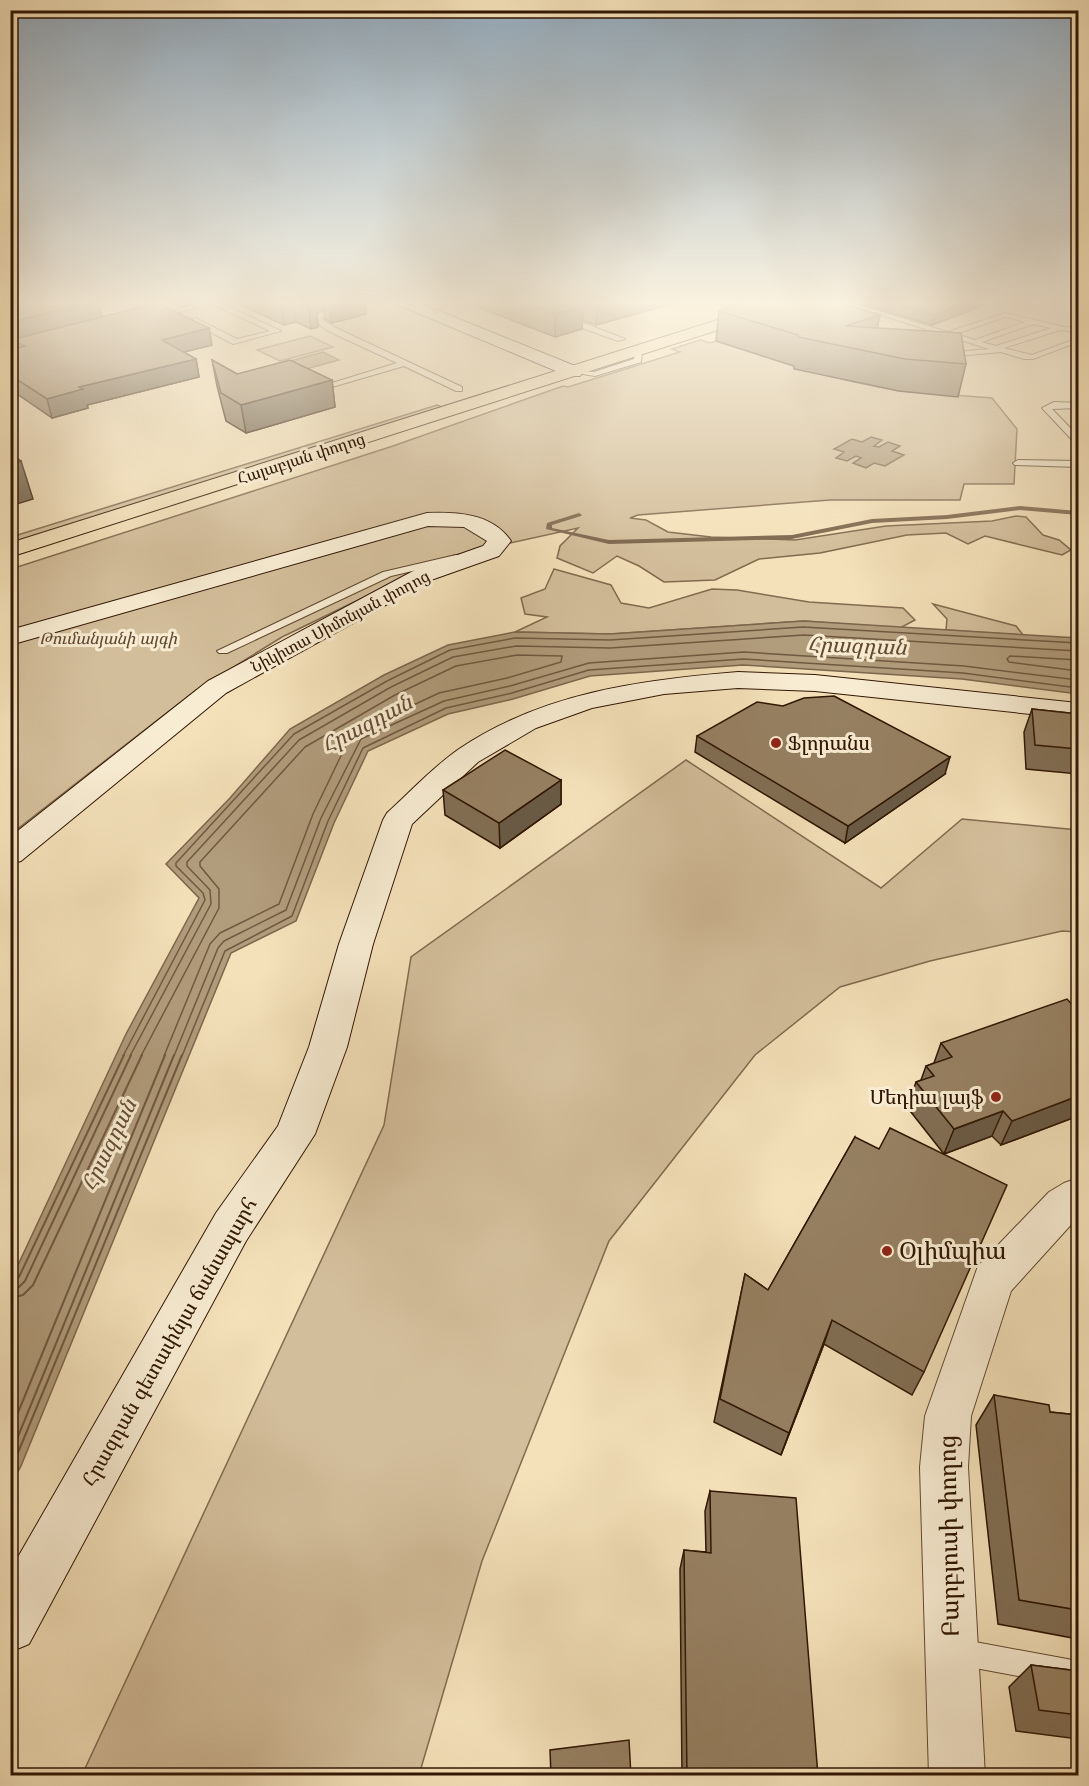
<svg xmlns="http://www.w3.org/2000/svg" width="1089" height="1786" viewBox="0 0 1089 1786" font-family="Cardo,'Noto Serif Armenian',serif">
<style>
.green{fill:#d3be9b;stroke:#826a4f;stroke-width:1.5}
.water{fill:#b19c7c;stroke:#7d664c;stroke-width:1.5}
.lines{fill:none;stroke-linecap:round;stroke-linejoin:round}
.shore-far1{stroke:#705940;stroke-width:1.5}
.shore{stroke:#705940;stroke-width:2}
.stream{fill:#7d664c;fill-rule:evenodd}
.lane-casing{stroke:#614931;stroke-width:2}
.street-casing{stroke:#614931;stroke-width:2}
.secondary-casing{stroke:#301603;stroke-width:2}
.primary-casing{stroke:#301603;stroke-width:2}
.lane{fill:#f8ecd2;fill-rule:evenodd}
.street{fill:#f8ecd2;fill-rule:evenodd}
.secondary{fill:#f8ecd2;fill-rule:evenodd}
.primary{fill:#f4e1ba;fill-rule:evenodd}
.wall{fill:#816e54;stroke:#301603;stroke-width:1.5}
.shaded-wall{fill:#695a45;stroke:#301603;stroke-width:1.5}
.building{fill:#968062;stroke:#301603;stroke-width:1.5}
.poi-dot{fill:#8f2418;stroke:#f8ecd2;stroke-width:2}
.labels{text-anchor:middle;stroke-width:6;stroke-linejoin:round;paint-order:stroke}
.far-street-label{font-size:16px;fill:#301603;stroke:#f8ecd2}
.far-park-label{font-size:16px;font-style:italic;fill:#614831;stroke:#f8ecd2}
.poi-label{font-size:20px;fill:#301603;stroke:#f8ecd2;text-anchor:start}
.street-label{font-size:20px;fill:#301603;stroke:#f8ecd2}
.water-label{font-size:21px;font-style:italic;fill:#644c33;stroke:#f8ecd2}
.near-poi-label{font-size:24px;fill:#301603;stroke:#f8ecd2;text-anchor:start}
.near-street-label{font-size:24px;fill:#301603;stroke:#f8ecd2}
</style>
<rect width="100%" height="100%" fill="#f4e1ba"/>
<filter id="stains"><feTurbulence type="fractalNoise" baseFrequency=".00333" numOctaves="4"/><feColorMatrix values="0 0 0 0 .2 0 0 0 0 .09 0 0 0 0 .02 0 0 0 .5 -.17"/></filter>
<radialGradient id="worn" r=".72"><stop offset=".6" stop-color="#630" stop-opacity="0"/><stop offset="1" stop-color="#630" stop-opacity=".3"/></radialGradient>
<g class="green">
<polygon points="310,336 333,347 280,361 257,350"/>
<polygon points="700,340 710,343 716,341 816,373 854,382 899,391 992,398 1017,429 1014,484 964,484 960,500 830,500 638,515 630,518 646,520 668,532 711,537 795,540 886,526 992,521 1016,516 1026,517 1043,535 1059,540 1071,550 1062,555 985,536 968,544 946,533 907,535 820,553 759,559 715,580 664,582 639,566 617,556 593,573 557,558 560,546 578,528 447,557 282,637 196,690 11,834 11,569 393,446 563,386 568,387 680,352 672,349"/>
<polygon points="437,405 442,407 11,544 11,537"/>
<polygon points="554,569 611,585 621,603 649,608 712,589 737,590 809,602 903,608 915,620 900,628 804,621 610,634 515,632 547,617 525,614 521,598 545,589"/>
<polygon points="933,604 1016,626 1023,635 946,630 947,619"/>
<polygon points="686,760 881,888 962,819 1078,830 1078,932 1062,931 930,961 840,987 755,1055 609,1241 482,1561 419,1775 82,1775 384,1125 411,957"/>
</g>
<g class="water">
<polygon points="323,352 339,360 299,371 283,363"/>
<polygon points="871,437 882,440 874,446 879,447 888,442 900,446 892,451 904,455 885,466 874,463 866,468 853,463 861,458 856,456 847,461 836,458 844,452 834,449 852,439 862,442"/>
<polygon points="804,621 1078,638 1078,694 962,679 743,665 590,676 513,699 448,714 368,751 334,823 296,921 231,953 21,1466 11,1484 11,1280 126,1034 199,898 166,864 230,798 290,729 384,675 448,645 515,632 610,634"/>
</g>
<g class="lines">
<g class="shore-far1">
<polyline points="1078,660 1010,656 1007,659 1009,662 1078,671"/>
<polyline points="123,1056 205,900 203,893 176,866 176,863 294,734 387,681 450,650 515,638 610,640 803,627 1078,643"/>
<polyline points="130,1056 211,904 210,890 187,866 187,862 299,740 391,687 453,657 516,646 610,648 804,635 1078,651"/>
<polyline points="141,1056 219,908 219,889 200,866 200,862 305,747 395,695 456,666 517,655 562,656 561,662 507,678 439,693 358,731 349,739 313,814 279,904 220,933 210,944 164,1056"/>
<polyline points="174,1056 218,948 224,941 286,910 321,818 361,739 444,701 510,686 589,663 744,652 964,666 1078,680"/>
<polyline points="182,1056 225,951 292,916 328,821 363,748 446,708 512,693 589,670 743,659 963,673 1078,688"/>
</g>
<g class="shore">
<polyline points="10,1281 19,1277 124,1055"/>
<polyline points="10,1289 19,1287 25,1281 131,1055"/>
<polyline points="10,1298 23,1295 33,1285 142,1055"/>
<polyline points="10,1432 165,1055"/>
<polyline points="10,1456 174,1055"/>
<polyline points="10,1472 182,1055"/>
</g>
<polygon class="stream" points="1020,506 1078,511 1078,515 1020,510 947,519 872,523 792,539 609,544 546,529 547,523 579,513 582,515 581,516 552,525 552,528 609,540 792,535 872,519 947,515"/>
<g class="lane-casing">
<g id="lane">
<polygon points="211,300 223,300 219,302 281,331 233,344 188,320 195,318 237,339 270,331 212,304 155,318 151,316"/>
<polygon points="367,300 378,300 320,318 334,327 462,387 462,391 456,391 404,366 332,387 332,383 397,363 328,331 312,319 313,315"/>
<polygon points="709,300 719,300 734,306 731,308"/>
<path d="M833,300h10l105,32 57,-19 59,14 14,1v4l-18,-2 -56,18 28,7 46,-17v4l-45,17h-9l-23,-7 -55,5h-3v-4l46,-4zM1005,317l20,5 -50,18 -19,-6zM1033,324l18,4 -55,18 -14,-4z"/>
<polygon points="560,316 566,316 625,339 618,341 560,320"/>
<polygon points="635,349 642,351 641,362 595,376 570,372 574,370 594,372 634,359"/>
<polygon points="1054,402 1078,403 1078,408 1052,409 1078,436 1078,444 1075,443 1042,408"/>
<polygon points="1018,460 1078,461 1078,467 1015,465 1013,463"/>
<polygon points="456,555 460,556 460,560 391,576 227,653 219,653 217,651 383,572"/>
<polygon points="959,1639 1078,1661 1078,1687 959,1665 950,1661 946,1652 950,1643"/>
</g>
</g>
<g class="street-casing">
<polygon id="street" points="1078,1178 1078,1217 1011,1291 971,1416 968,1467 985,1776 929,1776 920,1467 925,1416 978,1266 1049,1192 1064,1183"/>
</g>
<g class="secondary-casing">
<g id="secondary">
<polygon points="391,300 412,300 580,368 583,372 580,376 568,376 394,303"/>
<path d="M427,513c30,-1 65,0 84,28l-12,15 -68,24 -205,113 -205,168 -11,3v-27l198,-156 207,-111 68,-24 4,-5 -23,-14 -36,-1 -418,119v-15z"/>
<path d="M738,672l77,3 263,28v16l-263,-28 -77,-3 -74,6 -72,14 -56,20 -58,34 -66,62 -39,120 -26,103 -32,87 -69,107 -217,403 -19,8v-81l206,-358 62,-87 31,-79 30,-103 44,-124 4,-7c23,-21 46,-46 72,-64 83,-56 181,-69 279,-77z"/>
</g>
</g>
<g class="primary-casing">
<polygon id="primary" points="781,300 805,300 802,303 10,557 10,543"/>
</g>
<use href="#lane" class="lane"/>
<use href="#street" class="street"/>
<use href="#secondary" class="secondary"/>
<use href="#primary" class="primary"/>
</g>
<g class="wall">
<polygon points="10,300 98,301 102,317 212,345 184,352 196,359 199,377 87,405 88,408 52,418 10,389"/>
<polygon points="230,300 364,300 366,314 332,323 325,319 324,310 317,312 318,327 311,329 296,322 284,325"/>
<polygon points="460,300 685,300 596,325 582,320 582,329 555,337"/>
<polygon points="849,300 985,300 983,306 932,325"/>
<polygon points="719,311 880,315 877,328 966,364 958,397 899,391 794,369 794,366 716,341"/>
<polygon points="212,360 237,374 332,380 335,407 246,433 226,421 217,386"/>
<polygon points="1032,709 1078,714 1078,774 1026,769 1024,732"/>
<polygon points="697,736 945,774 845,843 695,752"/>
<polygon points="561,780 561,804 500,848 445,815 443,790"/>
<polygon points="1078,1011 1078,1116 1001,1145 992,1136 944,1154 907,1107 916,1082 921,1080 926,1066 934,1063 941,1043"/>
<polygon points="855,1137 924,1372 912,1395 824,1344 781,1455 714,1422 745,1274 768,1290"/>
<polygon points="994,1395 1050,1412 1078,1415 1078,1639 998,1624 976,1425"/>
<polygon points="710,1491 818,1776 682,1776 680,1569 684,1550 706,1552 705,1511"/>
<polygon points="1031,1665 1078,1671 1078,1739 1016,1731 1009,1687"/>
</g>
<g class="shaded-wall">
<polygon points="288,300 293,300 296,322 284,325 281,302"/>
<polygon points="308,300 323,300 324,310 317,312 318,327 311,329"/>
<polygon points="328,300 364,300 366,314 332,323 329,301"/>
<polygon points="605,300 685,300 596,325 597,302"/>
<polygon points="976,300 985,300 983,306 932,325 934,315"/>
<polygon points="98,301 104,324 10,340 10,324 27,318"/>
<polygon points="583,306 582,329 555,337 555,314"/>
<polygon points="880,315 874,345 845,326"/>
<polygon points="209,328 212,345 165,357 162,340"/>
<polygon points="196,359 199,377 87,405 88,408 52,418 47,399 79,387"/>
<polygon points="332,380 335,407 246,433 241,405"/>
<polygon points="21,461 33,499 10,506 10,464"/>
<polygon points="950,757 945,774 845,843 848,826"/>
<polygon points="561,780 561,804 500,848 499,823"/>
<polygon points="1078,1096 1078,1116 1001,1145 1012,1121"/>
<polygon points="1003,1111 992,1136 944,1154 954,1129"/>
<polygon points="832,1320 824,1344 781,1455 789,1433"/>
</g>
<g class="building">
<polygon points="10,300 96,300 98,301 27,318 10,324"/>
<polygon points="295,300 311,300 316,303 308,305"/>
<polygon points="519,300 566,300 583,306 555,314"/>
<polygon points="591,300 605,300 597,302"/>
<polygon points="751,300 831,300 880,315 845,326 961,333 966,364 905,359 798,337 798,335 719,311"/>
<polygon points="881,300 976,300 934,315"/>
<polygon points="157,303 209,328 162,340 196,359 79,387 83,389 47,399 10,375 10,350 25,346 10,340"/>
<polygon points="212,360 237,374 290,360 332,380 241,405 221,393"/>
<polygon points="10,453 21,461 10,464"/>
<polygon points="834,696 950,757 848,826 697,736 757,702 783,706 804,698"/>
<polygon points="1032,709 1078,714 1078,749 1035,745"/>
<polygon points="505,750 561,780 499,823 443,790"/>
<polygon points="1067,999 1078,1011 1078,1096 1012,1121 1003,1111 954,1129 916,1082 934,1076 926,1066 952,1057 941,1043"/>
<polygon points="890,1128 1007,1185 924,1372 832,1320 789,1433 720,1399 745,1274 768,1290 855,1137 879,1149"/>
<polygon points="994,1395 1049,1405 1050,1412 1078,1415 1078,1610 1019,1600"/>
<polygon points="710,1491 796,1498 818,1776 687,1776 684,1550 711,1553"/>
<polygon points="1031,1665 1078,1671 1078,1715 1039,1710"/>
<polygon points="629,1740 631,1776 551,1776 550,1750"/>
<polygon points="1051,1773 1078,1775 1078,1776 1052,1776"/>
</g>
<linearGradient id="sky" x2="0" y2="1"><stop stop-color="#92aabd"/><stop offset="0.55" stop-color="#faf2e0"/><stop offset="1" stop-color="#faf2e0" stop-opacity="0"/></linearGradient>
<rect width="1089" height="550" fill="url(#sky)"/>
<g class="poi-dot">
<circle cx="776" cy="743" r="6"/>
<circle cx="996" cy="1097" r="6"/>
<circle cx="887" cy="1251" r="6"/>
</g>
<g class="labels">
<g class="far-street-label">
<text transform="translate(301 458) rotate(-18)" y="6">Հալաբյան փողոց</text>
<text transform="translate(340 621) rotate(-28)" y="6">Նիկիտա Սիմոնյան փողոց</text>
</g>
<g class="far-park-label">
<text x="108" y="644">Թումանյանի այգի</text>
</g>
<g class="poi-label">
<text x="788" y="750">Ֆլորանս</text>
<text x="984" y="1104" text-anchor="end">Մեդիա լայֆ</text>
</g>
<g class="street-label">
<text transform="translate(169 1342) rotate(-60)" y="7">Հրազդան գետափնյա ճանապարհ</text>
</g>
<g class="water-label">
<text transform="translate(857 646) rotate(2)" y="7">Հրազդան</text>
<text transform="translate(367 724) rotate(-28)" y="7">Հրազդան</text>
<text transform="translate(109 1145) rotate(-64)" y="7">Հրազդան</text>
</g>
<g class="near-poi-label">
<text x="899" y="1259">Օլիմպիա</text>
</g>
<g class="near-street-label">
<text transform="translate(949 1536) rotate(-91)" y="8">Բարբյուսի փողոց</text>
</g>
</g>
<rect width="1089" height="1786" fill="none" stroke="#f4e1ba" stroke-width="36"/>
<rect x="12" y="12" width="1065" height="1762" fill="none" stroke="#301603" stroke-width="3"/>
<rect x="18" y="18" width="1053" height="1750" fill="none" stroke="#301603" stroke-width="1.5"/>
<rect width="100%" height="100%" filter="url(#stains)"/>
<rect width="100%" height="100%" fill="url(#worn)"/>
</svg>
